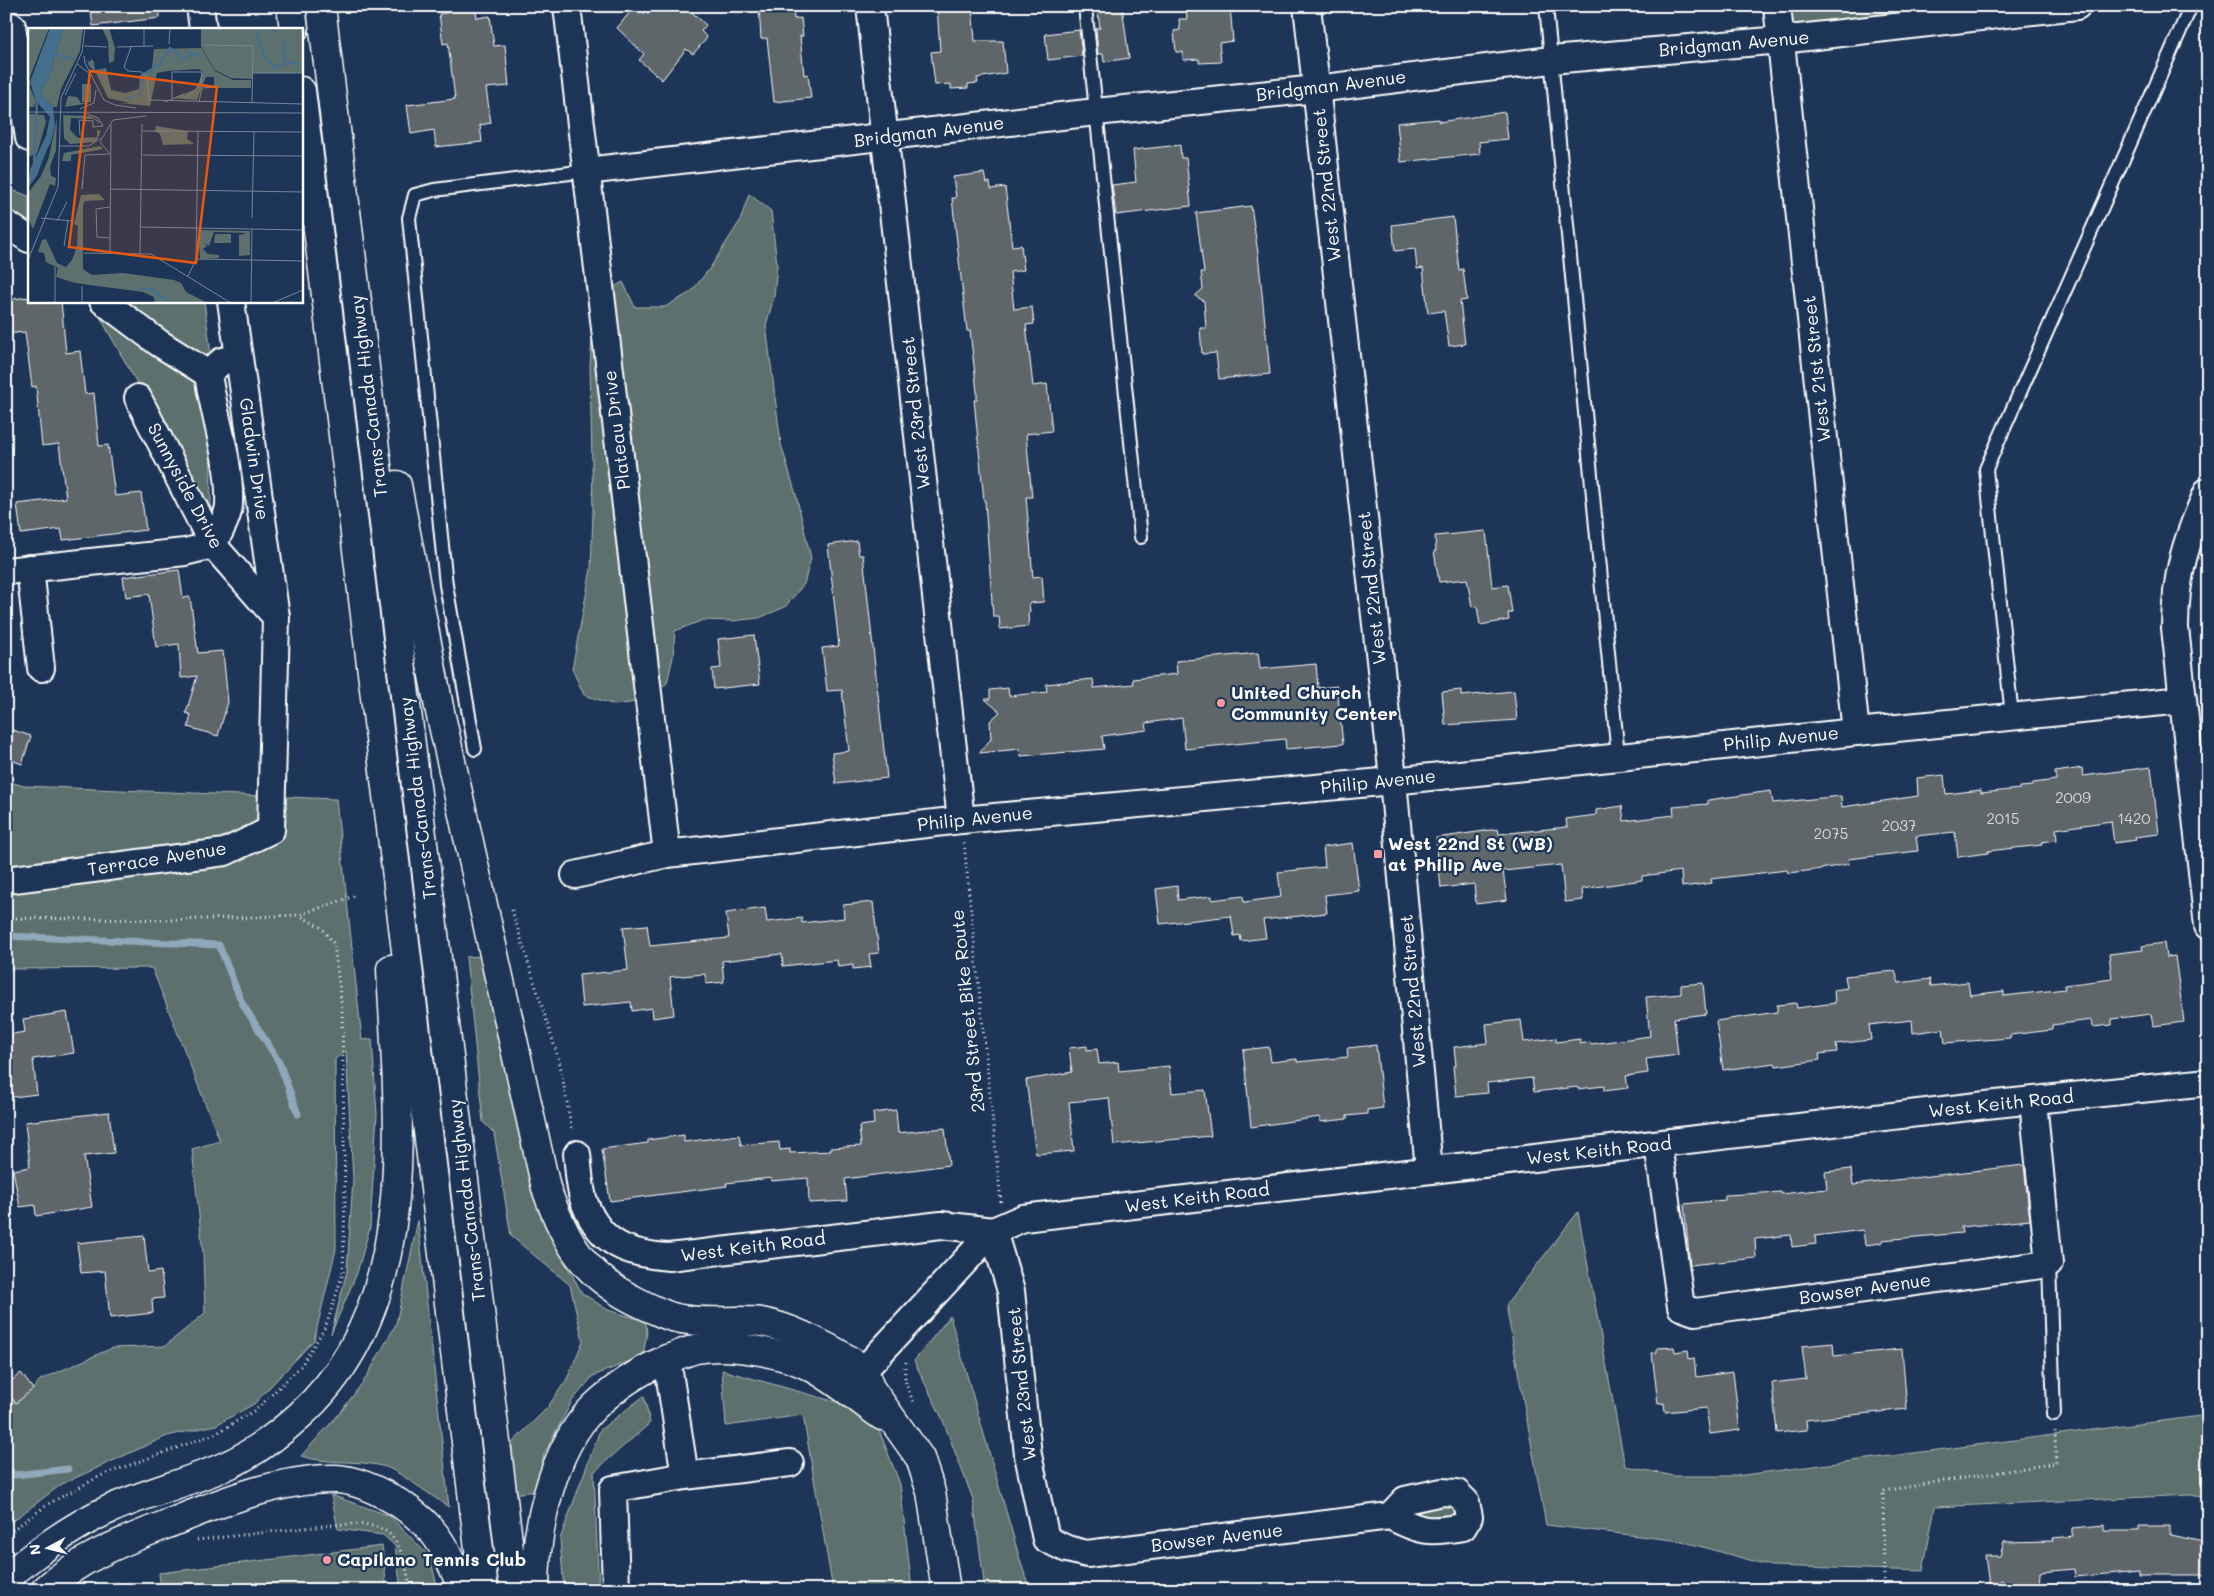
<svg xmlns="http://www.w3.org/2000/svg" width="2214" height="1596" viewBox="0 0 2214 1596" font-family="Mali,sans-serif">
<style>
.green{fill:#5c716d;stroke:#aeb8b6}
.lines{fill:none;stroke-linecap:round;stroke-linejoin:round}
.stream{stroke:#8fa8bb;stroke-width:7}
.building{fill:#5f666b;stroke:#fff}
.lane-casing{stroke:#fff;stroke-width:16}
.street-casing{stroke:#fff;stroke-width:30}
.secondary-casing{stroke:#fff;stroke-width:31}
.highway-casing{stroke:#fff;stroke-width:31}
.path{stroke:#fff;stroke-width:3;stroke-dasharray:1 4;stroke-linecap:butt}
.lane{stroke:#1d3557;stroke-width:12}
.street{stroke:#1d3557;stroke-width:26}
.secondary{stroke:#1d3557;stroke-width:28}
.highway{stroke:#1d3557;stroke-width:28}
.poi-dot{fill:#ff9aa2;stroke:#1d3557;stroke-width:2}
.labels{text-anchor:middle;stroke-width:4.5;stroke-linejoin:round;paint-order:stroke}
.number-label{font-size:15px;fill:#d7d9da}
.street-label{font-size:18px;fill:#fff;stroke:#1d3557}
.poi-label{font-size:18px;font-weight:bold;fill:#fff;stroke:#1d3557;text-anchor:start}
.inset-river{fill:none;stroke:#456e8d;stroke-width:2.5}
.inset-road{fill:none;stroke:#77869a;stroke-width:1}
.view{fill:#e8590c;fill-opacity:0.15;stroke:#e8590c;stroke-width:2.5}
.inset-edge{fill:none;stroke:#fff;stroke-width:2.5}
</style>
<rect width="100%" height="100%" fill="#1d3557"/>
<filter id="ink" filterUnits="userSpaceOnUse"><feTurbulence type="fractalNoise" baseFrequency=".02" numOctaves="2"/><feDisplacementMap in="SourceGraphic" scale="10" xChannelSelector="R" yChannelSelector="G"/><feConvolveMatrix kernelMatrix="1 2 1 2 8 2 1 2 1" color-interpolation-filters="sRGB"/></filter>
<g filter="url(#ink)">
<g class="green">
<polygon points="1790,6 1942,6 1806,26 1791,23"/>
<polygon points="6,188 29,196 29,229 6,213"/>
<polygon points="749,194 771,211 777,265 774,297 766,325 781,444 796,495 811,558 804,584 785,607 759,618 732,621 703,620 675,631 673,657 667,683 644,701 615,705 584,695 572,669 591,569 593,512 590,365 595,297 623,282 635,307 665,307 691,292 710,268 740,221"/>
<polygon points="91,301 204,301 210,346 211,515"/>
<polygon points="6,781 24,786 336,799 362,1040 372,1039 377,1114 370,1227 357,1273 331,1334 347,1271 353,1179 346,1051 335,1059 336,1249 314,1340 254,1404 216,1425 167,1436 62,1484 6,1526 6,1403 33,1389 40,1380 112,1348 165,1346 205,1313 203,1253 192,1149 220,1141 152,968 6,969"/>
<polygon points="483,956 534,1192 549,1233 582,1293 608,1310 645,1321 647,1332 643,1356 593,1376 572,1401 544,1454 537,1491 513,1494 512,1443 547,1408 567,1379 583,1341 570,1285 511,1236 494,1133 483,1122 466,957"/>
<polygon points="1578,1212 1625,1466 1674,1476 1736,1476 2208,1415 2208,1498 2190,1495 1935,1507 1923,1571 1771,1566 1681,1541 1546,1525 1506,1305"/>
<path d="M418,1220l31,287c-15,-9 -49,-35 -63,-40 -28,-8 -58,-2 -85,-11l39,-43 26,-35 30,-54z"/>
<polygon points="950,1316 1021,1563 1030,1590 985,1590 973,1499 942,1418 914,1361"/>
<polygon points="722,1370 872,1412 900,1484 912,1590 833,1590 803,1415 726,1426"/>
<polygon points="644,1396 650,1423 594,1472 599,1590 564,1590 560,1539 600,1430"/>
<polygon points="331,1495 390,1516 430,1557 438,1590 401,1590 395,1546 383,1535 338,1529"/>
<polygon points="1453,1502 1456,1518 1438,1521 1409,1514 1413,1509"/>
<polygon points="382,1546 387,1590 161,1590 159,1573"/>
</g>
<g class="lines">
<g class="stream">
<polyline points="6,936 219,945 242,1003 279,1062 298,1114"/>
<polyline points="6,1468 15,1475 68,1469"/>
</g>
</g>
<g class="building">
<polygon points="90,6 159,6 160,18 93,26"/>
<polygon points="446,6 475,6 477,18 490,16 494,46 505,45 509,86 486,88 491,123 480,125 482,142 436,147 434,130 411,134 407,105 455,99 448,43 443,44 439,14 447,13"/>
<polygon points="635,6 647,15 653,6 685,6 706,25 701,31 707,38 693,54 686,49 662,80 639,60 644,54 617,28"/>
<polygon points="759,6 793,6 794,19 801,18 803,36 800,36 804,75 808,74 811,98 774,102 767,38 761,39"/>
<polygon points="937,6 972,6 975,41 1003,41 1006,73 977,78 978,83 968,84 968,88 951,89 951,84 935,85 931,52 940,51"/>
<polygon points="1097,6 1122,6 1129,58 1104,62 1103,54 1098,54 1096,28 1100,28"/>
<polygon points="1186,6 1230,6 1233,41 1219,43 1221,62 1199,63 1199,59 1183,60 1183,52 1176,52 1174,31 1180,30 1179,19 1187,19"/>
<polygon points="1079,30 1082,56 1048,60 1045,34"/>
<polygon points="1505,112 1508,139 1479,142 1480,154 1401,162 1397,123 1439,119 1439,122"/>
<polygon points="1180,145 1181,158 1186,158 1191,206 1116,215 1112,185 1136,182 1133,150"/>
<polygon points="984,173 986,183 990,182 991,189 1005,187 1012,246 1021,245 1024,270 1010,272 1014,309 1032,307 1034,324 1026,325 1033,386 1047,384 1052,431 1026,434 1032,497 1026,497 1033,577 1042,576 1044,602 1029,603 1030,612 1028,613 1029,626 1000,629 999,616 993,616 985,501 984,501 974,400 977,400 977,392 970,331 967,331 952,198 956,198 953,177"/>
<polygon points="1251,206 1258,253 1270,374 1219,379 1216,353 1202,354 1200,328 1206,328 1204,301 1195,296 1203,289 1201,272 1204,272 1196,213"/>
<polygon points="1453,217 1459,270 1463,269 1467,300 1460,301 1465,344 1449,346 1444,311 1428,313 1423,268 1417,269 1415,249 1395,251 1392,225"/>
<polygon points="29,297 29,301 61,301 66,353 80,351 85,394 94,393 99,446 108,445 115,496 141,493 146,530 63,540 61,529 21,534 17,504 66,498 59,444 42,446 36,386 32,387 25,332 6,334 6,300"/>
<polygon points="1486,531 1492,587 1508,585 1512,613 1508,613 1509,620 1480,625 1477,606 1472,607 1467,579 1439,582 1434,551 1436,551 1435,536"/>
<polygon points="857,541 859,555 863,555 866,582 887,778 836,784 832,753 849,751 842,690 827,691 822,648 839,646 828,545"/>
<polygon points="179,570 183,598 190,597 198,653 223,651 228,702 218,736 188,727 191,715 186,713 197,676 181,678 179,644 156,647 149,594 126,597 123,577"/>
<polygon points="754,635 760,684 714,689 712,669 721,668 718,639"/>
<polygon points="1258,653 1260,669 1316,664 1318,688 1337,686 1343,744 1286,749 1285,739 1185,749 1182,718 1146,723 1147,730 1102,736 1104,749 1021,756 1020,749 979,753 991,739 990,721 1000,712 985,699 990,699 990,690 1008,688 1009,696 1047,692 1046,684 1093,679 1094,688 1134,684 1133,679 1177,674 1176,661"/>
<polygon points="1461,690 1461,696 1514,691 1517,720 1445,725 1442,692"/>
<polygon points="6,728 31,736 22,764 6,758"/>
<polygon points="2151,767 2159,834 2135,837 2136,840 2114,843 2111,821 2056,829 2057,840 2041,842 2042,845 1988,851 1988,853 1958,857 1955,832 1916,836 1918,851 1848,859 1849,864 1815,870 1788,873 1787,870 1711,879 1712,883 1682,887 1681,871 1642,876 1642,880 1582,889 1583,900 1565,902 1561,865 1503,871 1507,900 1476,904 1474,884 1441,888 1436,838 1498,829 1499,834 1567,827 1566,819 1596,815 1596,810 1622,806 1624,821 1674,815 1673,807 1708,804 1708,800 1771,791 1773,803 1841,796 1842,807 1918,796 1917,778 1944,775 1946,794 1981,790 1981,793 2020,789 2020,787 2033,786 2033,783 2056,780 2055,772 2082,768 2083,776"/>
<polygon points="1353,843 1359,891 1325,895 1327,913 1263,920 1266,938 1241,941 1240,935 1234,936 1231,916 1160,924 1156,889 1177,886 1178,900 1212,896 1212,900 1243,896 1244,902 1281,897 1278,872 1325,867 1323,847"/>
<polygon points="873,902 879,953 869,954 871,967 853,969 853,965 838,967 837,960 783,966 782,954 722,961 724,982 706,984 705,974 670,977 674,1015 653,1018 652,1008 632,1011 631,1002 582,1007 579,975 628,970 623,927 647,925 650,946 729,938 726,913 765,908 767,922 802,918 802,923 844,918 843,905"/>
<polygon points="2164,943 2166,957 2175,956 2184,1022 2153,1026 2151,1014 2112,1019 2112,1025 2093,1027 2092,1020 2052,1025 2052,1030 2010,1035 2010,1038 1945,1043 1943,1029 1913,1033 1912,1020 1869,1025 1871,1040 1836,1044 1837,1052 1819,1054 1820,1060 1776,1066 1775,1063 1723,1070 1716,1021 1777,1012 1777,1005 1796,1003 1797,1008 1835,1003 1834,990 1847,988 1845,976 1895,971 1899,983 1930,979 1931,986 1968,982 1970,995 2004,991 2004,996 2065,989 2064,985 2112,979 2109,954 2143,950 2142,946"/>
<polygon points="1703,983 1706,1014 1674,1018 1678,1055 1646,1059 1648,1073 1626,1076 1628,1088 1604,1091 1604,1086 1578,1089 1577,1087 1534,1092 1532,1078 1487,1083 1488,1093 1456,1096 1453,1066 1456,1066 1454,1047 1488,1043 1486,1024 1521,1020 1524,1042 1556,1038 1556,1042 1580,1039 1580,1044 1590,1042 1591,1044 1650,1036 1646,997 1681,994 1681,985"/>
<polygon points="67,1012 74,1053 33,1059 37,1094 6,1098 6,1035 25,1032 23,1019"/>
<polygon points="1376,1045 1383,1108 1367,1110 1367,1114 1347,1116 1347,1119 1320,1122 1320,1117 1251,1127 1243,1050 1269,1047 1271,1062 1297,1059 1297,1062 1348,1057 1347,1048"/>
<polygon points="1087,1046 1087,1050 1097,1049 1099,1064 1118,1062 1119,1071 1169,1066 1172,1093 1205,1090 1211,1136 1114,1145 1109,1098 1069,1102 1074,1151 1036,1154 1026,1080 1072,1072 1069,1048"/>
<polygon points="896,1110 898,1133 945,1128 949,1165 845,1179 847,1201 809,1203 808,1178 771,1181 771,1178 726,1183 727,1186 610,1201 602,1149 648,1143 648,1140 684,1135 684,1142 739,1135 741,1145 779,1142 780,1150 790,1149 790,1153 831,1151 830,1148 861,1146 859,1126 874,1124 873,1113"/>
<polygon points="109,1112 114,1153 84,1156 92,1207 36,1216 35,1205 20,1207 13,1170 30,1167 25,1122"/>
<polygon points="2024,1165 2030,1220 1961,1227 1962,1233 1882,1240 1882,1243 1865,1245 1863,1230 1815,1236 1816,1244 1792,1247 1791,1235 1755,1239 1756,1258 1690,1265 1684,1204 1725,1200 1725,1195 1781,1192 1781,1194 1827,1189 1825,1172 1851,1169 1853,1185"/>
<polygon points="144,1236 148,1273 161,1271 164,1298 152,1299 153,1313 110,1318 105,1271 81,1273 77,1243"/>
<polygon points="1833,1343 1834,1356 1902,1349 1907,1409 1806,1420 1807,1430 1777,1433 1772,1383 1806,1379 1802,1346"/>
<polygon points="1674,1347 1675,1352 1688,1350 1689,1359 1694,1358 1696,1377 1733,1372 1740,1430 1710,1434 1706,1408 1665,1412 1664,1403 1658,1404 1652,1353 1657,1352 1657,1348"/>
<polygon points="21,1373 33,1389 16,1403 6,1391 6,1385"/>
<polygon points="2104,1525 2104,1531 2139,1531 2139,1526 2170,1526 2170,1535 2208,1543 2208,1575 2139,1575 2139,1571 2075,1577 2074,1569 2040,1572 2039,1590 2006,1590 2003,1580 1989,1585 1985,1556 2000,1556 2004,1542 2054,1541 2053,1538 2072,1536 2072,1528"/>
</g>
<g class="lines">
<g class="lane-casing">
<g id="lane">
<polyline points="1085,6 1141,537"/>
<polyline points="1546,6 1618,756"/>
<polyline points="2012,716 1986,469 2191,6"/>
<polyline points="475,749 446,585 409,218 415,195 434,190 586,171"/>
<polyline points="2049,1264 2054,1414"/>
</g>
</g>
<g class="street-casing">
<g id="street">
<polyline points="200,6 203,29"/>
<polyline points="567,6 667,854"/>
<polyline points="870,6 961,820"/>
<polyline points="1307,6 1391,759 1429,1170"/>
<polyline points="1777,6 1856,732"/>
<polyline points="12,26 29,138"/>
<polyline points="586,171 1096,112 1316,89 1551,60 1781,40 2077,6"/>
<polyline points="6,224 29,239"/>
<polyline points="103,301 159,343 208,374"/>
<polyline points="138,398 213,545 276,617"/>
<path d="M2208,491c-22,49 -33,83 -33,137l33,298"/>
<path d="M213,545c5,-11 15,-27 16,-40 2,-44 -15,-88 -21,-131l14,-13 16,-4"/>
<polyline points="30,568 41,668"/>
<polyline points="6,571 185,552 213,545"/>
<polyline points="575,875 667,854 961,820 1393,781 1856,732 2183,700"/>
<polyline points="6,880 225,852 271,830 276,617 231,301"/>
<polyline points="1658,1144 1681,1307 1695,1312 2049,1264 2033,1101"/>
<path d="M577,1154c2,16 2,35 8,50 16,41 44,50 84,53l272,-32 52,6"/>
<path d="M993,1231l18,60 17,164 18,84 21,10 20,5 303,-38c31,16 39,17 73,11l6,-10 -3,-15 -9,-9 -15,-1 -37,8 -15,16"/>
<polyline points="864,1370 993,1231 1023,1218 1986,1105 2208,1082"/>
<polyline points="685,1476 790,1463"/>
<polyline points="616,1590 613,1489 685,1476 667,1359"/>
</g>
</g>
<g class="secondary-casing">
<g id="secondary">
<path d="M667,1359c10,-3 20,-8 29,-10 33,-6 87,3 117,19 24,13 46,32 69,48"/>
<polyline points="793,1359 813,1356 848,1369 864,1370 870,1388 920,1458 931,1492 946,1590"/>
</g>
</g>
<g class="highway-casing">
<g id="highway">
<polyline points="291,6 294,29"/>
<polyline points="321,6 514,1590"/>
<polyline points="301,91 484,1590"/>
<path d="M397,485l42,222 107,481c20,57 40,90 96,116 12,6 26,13 39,15 26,5 54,0 80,3 31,5 78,30 103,48"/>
<path d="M6,1580c10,-12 22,-20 34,-29 22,-16 45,-31 70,-42 36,-16 75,-26 111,-41 29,-12 55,-31 78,-52 124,-111 99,-297 92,-447"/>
<path d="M45,1590c36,-34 84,-51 130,-69 49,-20 107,-43 161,-42 23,1 47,14 66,26 12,8 25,19 34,31 12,16 19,36 27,54"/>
<path d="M535,1590c0,-59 16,-140 59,-183 22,-21 45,-36 73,-48"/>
</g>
</g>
<g class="path">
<polyline points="964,843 1001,1202"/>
<polyline points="512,910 560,1064 572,1130"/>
<polyline points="6,918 181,920 299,915 354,896"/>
<path d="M906,1362c-4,17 2,28 9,43"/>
<polyline points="6,1538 15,1528 50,1503 100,1476 217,1433 257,1409 301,1366 326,1326 343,1273 345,1203 342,1009 334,944 322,928 299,915"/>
<path d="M197,1540l135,-15c61,-5 67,9 79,65"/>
<polyline points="1884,1590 1883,1491 2056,1463 2055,1429"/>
</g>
<use href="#lane" class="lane"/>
<use href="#street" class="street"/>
<use href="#secondary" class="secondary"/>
<use href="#highway" class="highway"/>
</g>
</g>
<g class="poi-dot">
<circle cx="1221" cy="703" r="5"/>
<rect x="1373" y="849" width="10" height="10" rx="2.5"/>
<circle cx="327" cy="1560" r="5"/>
</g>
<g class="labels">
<g class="number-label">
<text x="2073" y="803">2009</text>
<text x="2003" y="824">2015</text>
<text x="2134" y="824">1420</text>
<text x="1899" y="831">2037</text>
<text x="1831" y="839">2075</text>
</g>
<g class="street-label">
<text transform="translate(1734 44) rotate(-5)" y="6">Bridgman Avenue</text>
<text transform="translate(1331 86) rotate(-7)" y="6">Bridgman Avenue</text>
<text transform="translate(929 132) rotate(-7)" y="6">Bridgman Avenue</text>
<text transform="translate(1327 185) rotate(-96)" y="6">West 22nd Street</text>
<text transform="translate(1817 369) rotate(-96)" y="6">West 21st Street</text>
<text transform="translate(369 396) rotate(-97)" y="6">Trans-Canada Highway</text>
<text transform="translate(916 413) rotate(-96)" y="6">West 23rd Street</text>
<text transform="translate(617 430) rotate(-97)" y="6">Plateau Drive</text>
<text transform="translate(254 459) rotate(82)" y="6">Gladwin Drive</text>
<text transform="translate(185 486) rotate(62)" y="6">Sunnyside Drive</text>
<text transform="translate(1372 588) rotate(-96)" y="6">West 22nd Street</text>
<text transform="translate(1781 739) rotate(-6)" y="6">Philip Avenue</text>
<text transform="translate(1378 782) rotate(-6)" y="6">Philip Avenue</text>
<text transform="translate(418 798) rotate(-97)" y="6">Trans-Canada Highway</text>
<text transform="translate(975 819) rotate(-6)" y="6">Philip Avenue</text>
<text transform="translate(157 859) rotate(-9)" y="6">Terrace Avenue</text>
<text transform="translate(1413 991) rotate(-95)" y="6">West 22nd Street</text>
<text transform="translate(968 1011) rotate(-96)" y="6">23rd Street Bike Route</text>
<text transform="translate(2001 1104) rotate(-6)" y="6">West Keith Road</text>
<text transform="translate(1599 1151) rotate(-6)" y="6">West Keith Road</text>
<text transform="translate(1197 1198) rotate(-7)" y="6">West Keith Road</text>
<text transform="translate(467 1200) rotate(-97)" y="6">Trans-Canada Highway</text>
<text transform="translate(753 1247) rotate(-7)" y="6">West Keith Road</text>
<text transform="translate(1865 1289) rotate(-8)" y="6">Bowser Avenue</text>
<text transform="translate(1022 1384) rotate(-96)" y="6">West 23nd Street</text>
<text transform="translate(1217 1538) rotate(-7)" y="6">Bowser Avenue</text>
</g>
<g class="poi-label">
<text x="1231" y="699">United Church<tspan x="1231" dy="21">Community Center</tspan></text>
<text x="1388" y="850">West 22nd St (WB)<tspan x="1388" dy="21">at Philip Ave</tspan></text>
<text x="337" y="1566">Capilano Tennis Club</text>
</g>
</g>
<g transform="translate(28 28)">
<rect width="275" height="275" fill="#1d3557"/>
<path d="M0,0h21l-19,49v11l6,13 -2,6h-6zM35,0h20l-3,23 -19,38 -4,18h-4l-13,-14 9,-16zM74,0h7l6,20 -1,13 -5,2 -1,-22zM173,0h102v45h-50l-1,6 -21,-1 -16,-8 -14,-23zM173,20l14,23 18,9h18v8h-37v-11h-8l-9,23 -23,-2 22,-9 7,-17 -4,-3 -31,2 -11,2 -7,33 -30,-3h10l-22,-5 -12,-25 -7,-7 -2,-7 2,3 3,-3 2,3 1,8 11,-2 5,22 14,3 14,-4 1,-14 12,-7 2,-19zM54,56h9v18h-9zM40,68l9,1 4,6h9l-25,4zM0,86l16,1 2,7 -9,31 -9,4zM35,87l26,1 9,4 2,4 -6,-5 -23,-1 -1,12 8,8 19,-1v-7l4,1 -5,11 -26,2 -6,-6zM29,90l-1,32 -6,17 1,9 5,2 -1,8 -5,-2 -17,45 -5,-11v-25l13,-17 8,-19zM128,98l32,5 -1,8 7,5 -31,1 -3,-11 -5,-3zM72,118l3,3 -32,6v6h-9l2,-8zM71,166l6,6 -20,1 -2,4v64l9,6 31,-2 51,7 7,3 5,9 22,11h-53l-1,-6 -11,-5 -68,-9 -19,-6 2,-9 -12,-6 -2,-9 -6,-1 4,-12 4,-1 11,24 9,4 6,-7 5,-14 1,-20 -4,-2 7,-29zM170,202l52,1v24l-11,1v-21l8,-2 -33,-1 -5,14 -6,-4 4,4 -4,3 5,5 11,1v3l-19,1zM187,206h16v9h-17z" fill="#5c716d"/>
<path d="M22,0h13l-14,49 -9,16 13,14 2,18 -4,17 -13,24v8l-10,14 2,-18 16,-34 4,-19 -14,-16 -6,-19z" fill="#456e8d"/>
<path class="inset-river" d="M227,0l10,29 9,10 17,-5 12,3M235,0l11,1 2,4M256,13l1,24M25,26l21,5M118,45l13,-8 11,-17 16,11 6,-6 10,4M98,71l14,-4 3,-19M6,137l3,-66M9,144l11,-29M111,260l12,1 17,12"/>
<path class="inset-road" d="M141,16l1,-16M177,17l48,1 -1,57M56,18l23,1M116,18v-18M89,19l36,-1M103,19l-7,20 4,4 14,1 5,5 2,23 154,4M56,28l1,7 19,37 11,5 21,3M49,36l13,10M225,45h50M37,67l11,-22M144,70v-26h30l-2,13 -15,14M137,74l19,-8M171,74l3,-14 13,-1M52,81l14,-6 2,-13M0,84l275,1M59,86l11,4 5,8M115,103l160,1M52,107l-1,-15 14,1v6l10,-1M72,114l10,12M72,114l13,-22 33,-4M32,118h29l12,-8M115,127l160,1M55,154l-1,7 3,-34 25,-1M82,161l193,3M13,190l31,3M224,190l2,-86M29,193l10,-19M113,199l162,3M82,210l-13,-1 -1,-28 14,-2M36,218l4,-25M56,225l67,1 80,49M82,225l1,-128M112,225l2,-129M168,231l107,2M0,232l30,-73 3,-89 21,-46 3,-24M160,248l8,-17 2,-128M54,258v17M27,275v-36M223,275l1,-74M244,275l31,-13"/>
<path class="view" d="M62,43l127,16 -21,176 -127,-16z"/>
<rect width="275" height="275" class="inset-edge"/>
</g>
<rect width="2214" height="1596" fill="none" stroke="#1d3557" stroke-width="25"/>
<rect x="12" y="12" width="2189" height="1571" fill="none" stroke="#fff" stroke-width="2" filter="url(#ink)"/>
<g transform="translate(48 1548) rotate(263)" stroke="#1d3557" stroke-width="4" paint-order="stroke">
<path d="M0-4L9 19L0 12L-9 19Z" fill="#ffffff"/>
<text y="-8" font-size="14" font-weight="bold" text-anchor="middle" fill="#ffffff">N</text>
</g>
</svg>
